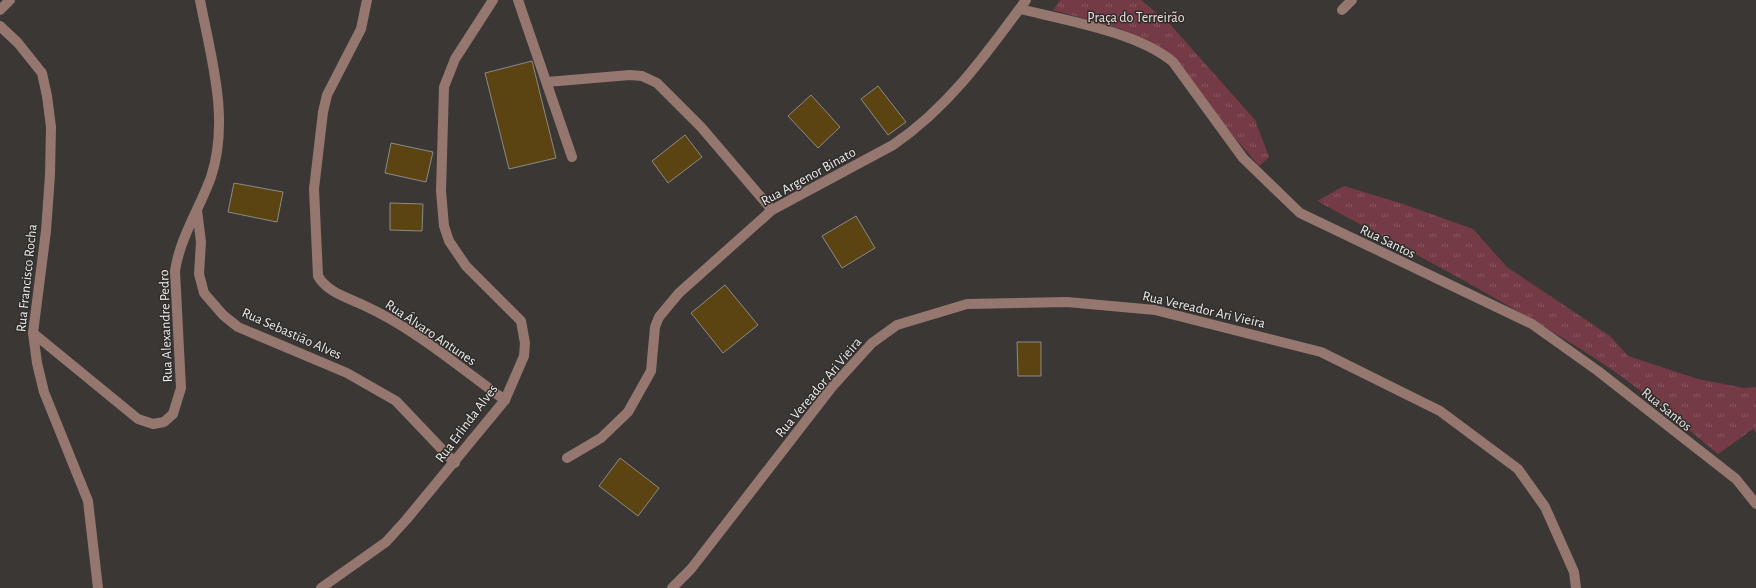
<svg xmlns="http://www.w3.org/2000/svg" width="1756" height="588" viewBox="0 0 1756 588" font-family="'Alegreya Sans',sans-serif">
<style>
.park{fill:url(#park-tufts)}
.building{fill:#5b4412;stroke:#8c8a87}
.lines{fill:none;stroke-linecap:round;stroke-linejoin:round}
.minor{stroke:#95776f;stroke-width:10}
.labels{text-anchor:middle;stroke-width:3;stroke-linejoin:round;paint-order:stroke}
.park-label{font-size:14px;fill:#f1dcde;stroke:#2f2d2b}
.street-label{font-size:14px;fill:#eceae9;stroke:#2f2d2b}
</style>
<defs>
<pattern id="park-tufts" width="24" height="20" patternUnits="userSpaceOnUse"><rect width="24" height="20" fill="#743b46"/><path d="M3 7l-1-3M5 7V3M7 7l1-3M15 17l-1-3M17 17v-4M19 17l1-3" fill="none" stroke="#885861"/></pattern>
</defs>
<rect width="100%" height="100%" fill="#3a3735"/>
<g class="park">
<polygon points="1060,0 1141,0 1169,23 1255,120 1269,157 1259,166 1230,132 1168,53 1121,29 1053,10"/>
<path d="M1344,186l62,19 67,24 34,38 103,69 18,20 70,23 46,9 12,-1v46l-3,-4 -35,25c-39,-32 -79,-67 -122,-95 -90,-58 -185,-107 -279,-158z"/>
</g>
<g class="building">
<polygon points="532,61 556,158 509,169 485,73"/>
<polygon points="878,86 906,122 888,135 861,99"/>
<polygon points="811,95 840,127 818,148 788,116"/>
<polygon points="685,135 702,157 668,183 652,161"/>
<polygon points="391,143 433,152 426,182 385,173"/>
<polygon points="234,183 283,192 277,222 228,212"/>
<polygon points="390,203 423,204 422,231 390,230"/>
<polygon points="856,216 875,248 842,268 822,236"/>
<polygon points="725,285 758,325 723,353 691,313"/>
<polygon points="1017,342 1041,342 1041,376 1018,376"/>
<polygon points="620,458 659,488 638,516 599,486"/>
</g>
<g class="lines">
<g class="minor">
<path d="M367,0l-6,29 -34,66 -4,17 -9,77 4,87c9,16 28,21 45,29 51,23 96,62 142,95"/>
<polyline points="518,0 572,157"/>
<path d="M1020,9c45,11 117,23 153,53l70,96 57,55 232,111 66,47 138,108 20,25"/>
<polyline points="0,10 10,0"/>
<polyline points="1342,10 1352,0"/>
<polyline points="0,26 18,43 42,73 47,96 51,127 50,175 46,231 33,333 37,363 44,392 88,501 98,588"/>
<polyline points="547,82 630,75 642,76 657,83 701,127 772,210"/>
<polyline points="197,210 201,242 199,274 204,293 223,315 238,327 347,373 396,401 455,463"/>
<path d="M33,333l105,86 15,5 11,-2 9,-8 8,-26 -6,-117c5,-34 25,-63 36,-94 19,-58 0,-119 -11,-177"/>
<path d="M567,458l34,-20 27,-26 23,-41 4,-44 4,-10 20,-24 93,-83 121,-65c56,-38 94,-92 133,-145"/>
<polyline points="321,588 386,542 406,520 505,400 524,356 525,343 521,321 466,266 449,241 444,226 441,191 444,87 455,59 493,0"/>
<polyline points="672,588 691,569 832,387 872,343 897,325 967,304 1067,302 1155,310 1321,352 1440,411 1518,469 1545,507 1574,572 1576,588"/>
</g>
</g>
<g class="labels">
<g class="park-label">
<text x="1136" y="22">Praça do Terreirão</text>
</g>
<g class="street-label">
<text transform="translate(808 176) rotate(-29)" y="5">Rua Argenor Binato</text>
<text transform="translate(1388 241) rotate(26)" y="5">Rua Santos</text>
<text transform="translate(26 278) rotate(-84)" y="5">Rua Francisco Rocha</text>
<text transform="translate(1204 309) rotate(13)" y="5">Rua Vereador Ari Vieira</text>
<text transform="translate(165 326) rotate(-92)" y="5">Rua Alexandre Pedro</text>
<text transform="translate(431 332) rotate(34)" y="5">Rua Álvaro Antunes</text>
<text transform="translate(292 333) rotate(24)" y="5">Rua Sebastião Alves</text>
<text transform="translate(818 387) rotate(-50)" y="5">Rua Vereador Ari Vieira</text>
<text transform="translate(1667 409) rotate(39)" y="5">Rua Santos</text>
<text transform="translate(466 423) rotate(-53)" y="5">Rua Erlinda Alves</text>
</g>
</g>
</svg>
